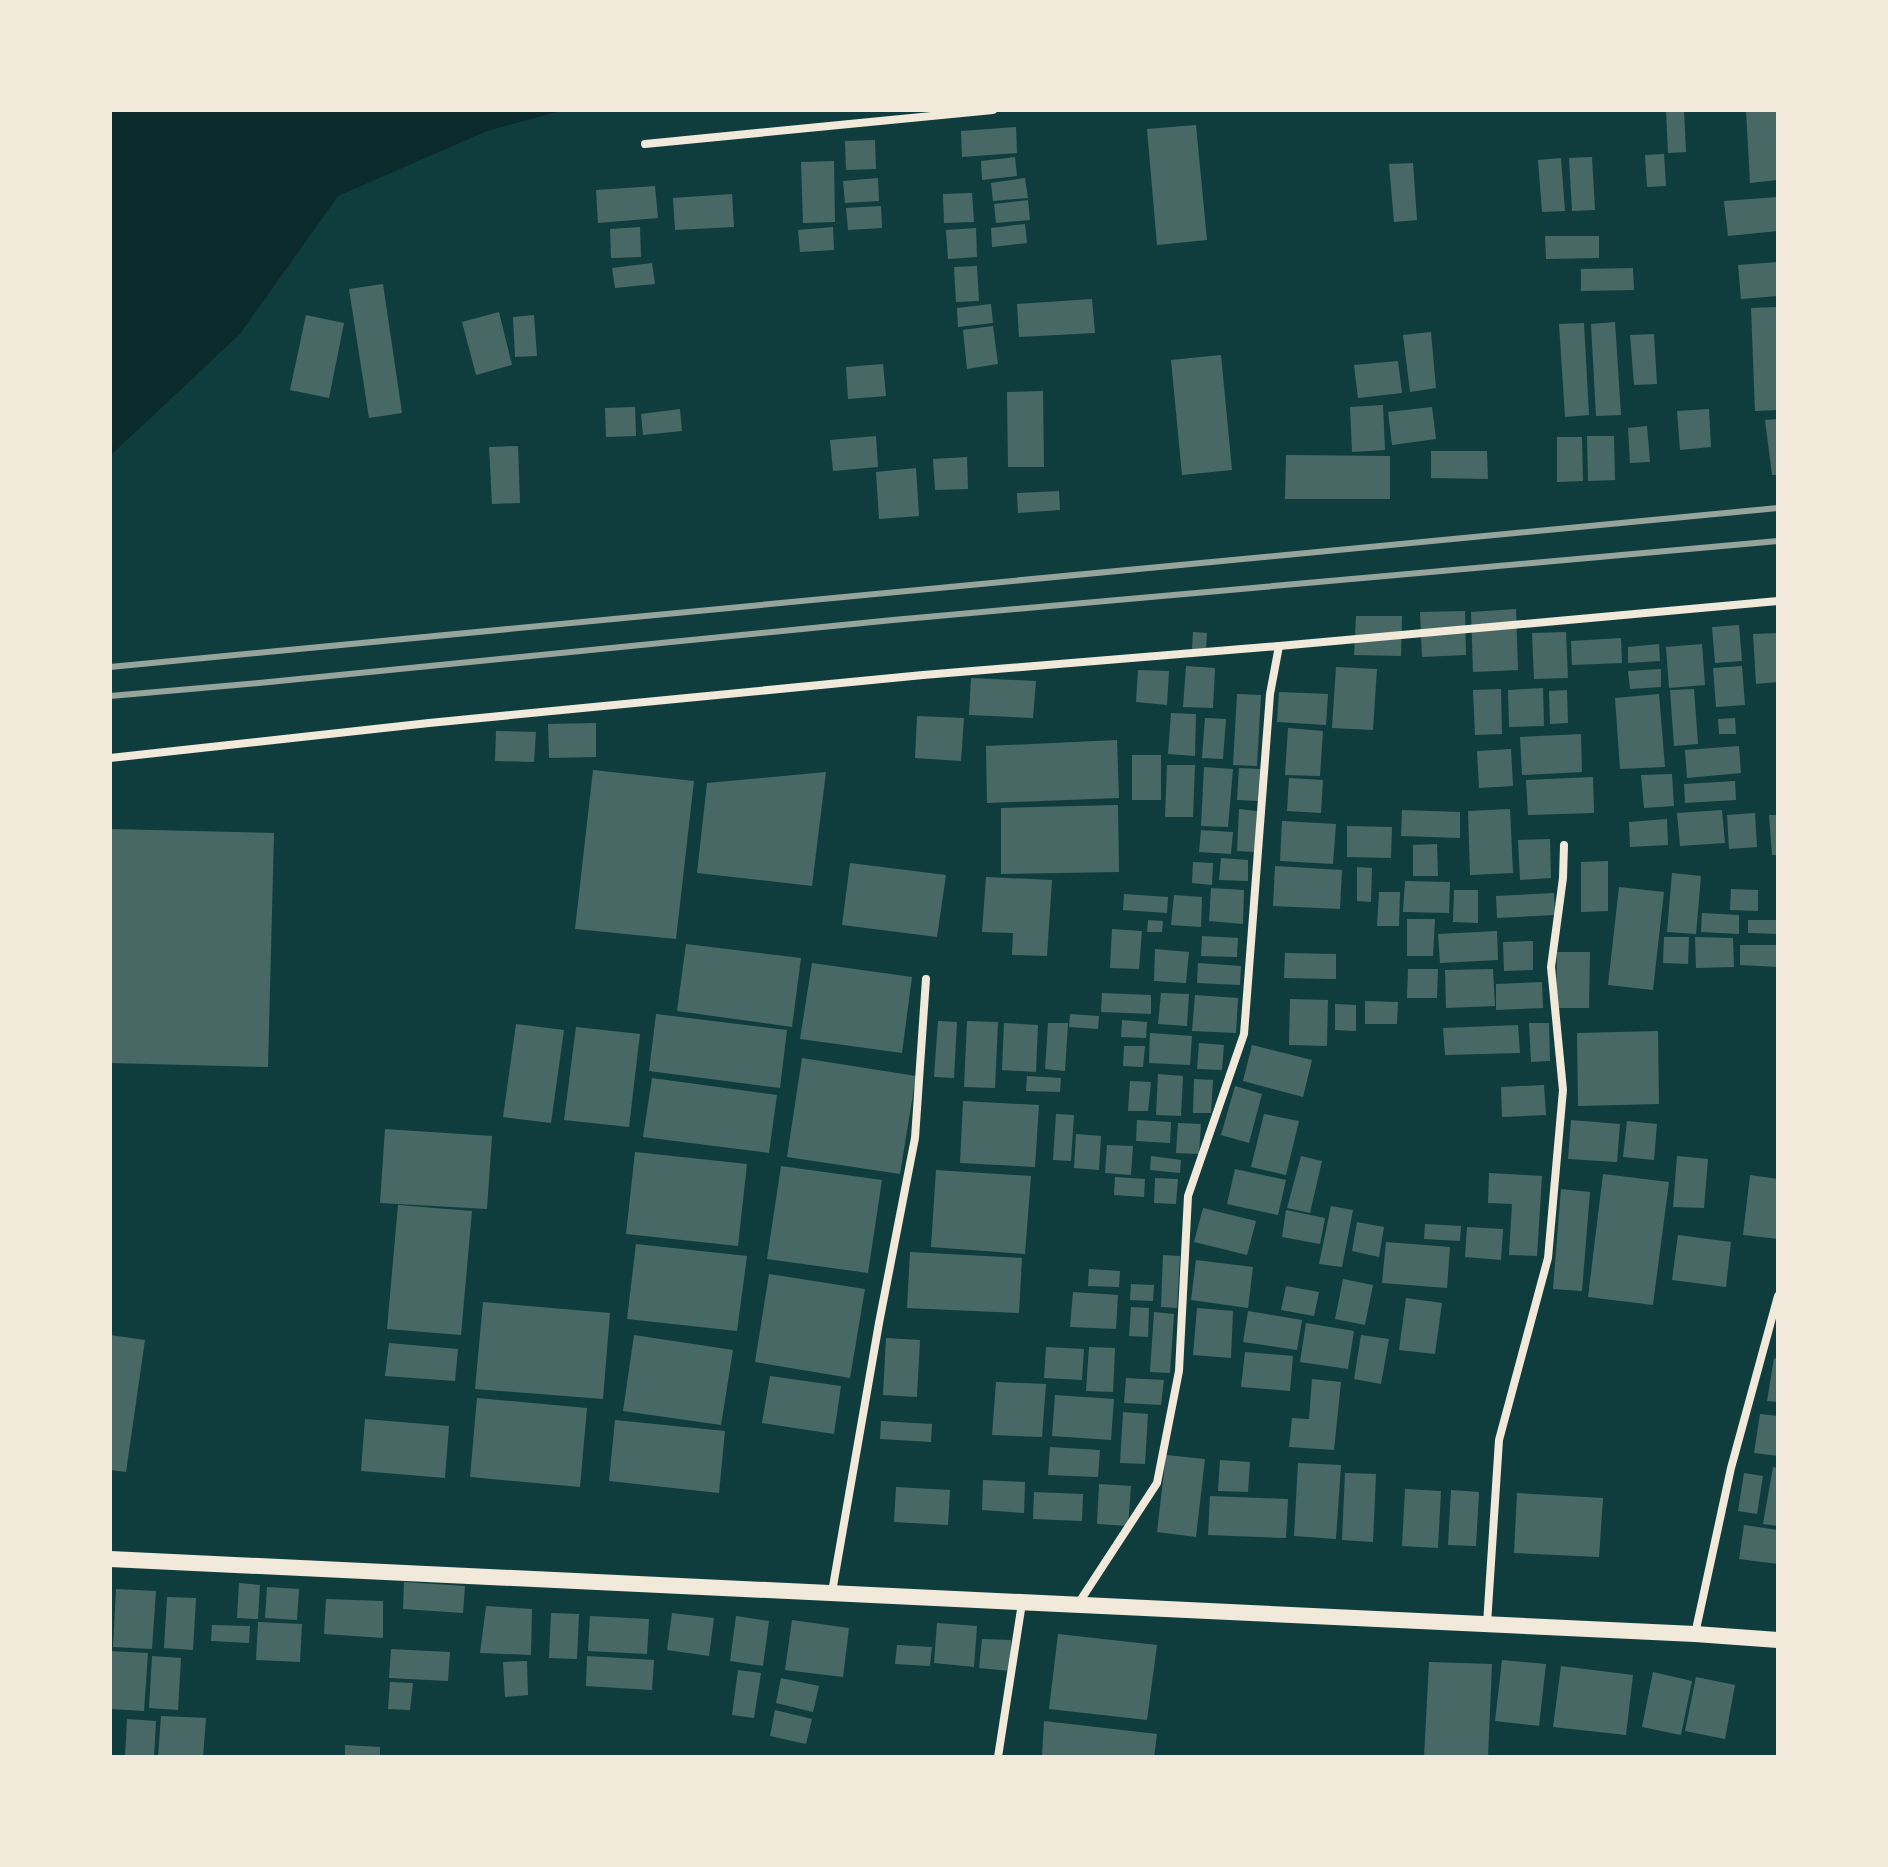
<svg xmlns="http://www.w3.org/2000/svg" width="1888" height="1867" viewBox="0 0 1888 1867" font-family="Quicksand,sans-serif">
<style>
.water{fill:#0a2a2b}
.building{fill:#486865}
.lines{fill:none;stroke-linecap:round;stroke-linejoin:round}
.minor{stroke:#f1e9da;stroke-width:8}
.secondary{stroke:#f1e9da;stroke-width:16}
.rail{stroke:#97a49c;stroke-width:6}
</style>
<rect width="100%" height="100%" fill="#0f3d3e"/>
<polygon class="water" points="110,110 564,110 487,131 338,196 240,334 110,456"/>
<g class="building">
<polygon points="1666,110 1684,110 1686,152 1668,153"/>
<polygon points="1746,110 1778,110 1778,180 1750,183"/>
<polygon points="1196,125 1207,240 1157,245 1147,129"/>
<polygon points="1016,127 1017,153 962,157 961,131"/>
<polygon points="875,140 876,169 846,170 845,141"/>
<polygon points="1664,154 1666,186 1647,187 1645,155"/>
<polygon points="1015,157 1017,176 982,180 981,161"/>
<polygon points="1592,157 1595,210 1572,211 1569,158"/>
<polygon points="1561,158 1565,211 1542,212 1538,160"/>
<polygon points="834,161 835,222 803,223 801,162"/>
<polygon points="1413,163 1417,220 1394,222 1389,164"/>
<polygon points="878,178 879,201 845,203 843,181"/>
<polygon points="1025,178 1028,198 993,201 991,183"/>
<polygon points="655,186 658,218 598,223 596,190"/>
<polygon points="972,193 974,222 944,223 943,194"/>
<polygon points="732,194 734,227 675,230 673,198"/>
<polygon points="1778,197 1778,231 1728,236 1724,201"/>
<polygon points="1028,200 1030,220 996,223 994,204"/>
<polygon points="881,206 882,228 848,230 846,208"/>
<polygon points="1025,224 1027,243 992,247 991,228"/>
<polygon points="640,227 641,257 611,258 610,229"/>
<polygon points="833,227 834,250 800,252 798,230"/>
<polygon points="976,228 977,257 948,259 946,230"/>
<polygon points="1545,236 1599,236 1599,258 1546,259"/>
<polygon points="1778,262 1778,296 1741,299 1738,265"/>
<polygon points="652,263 655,284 615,288 612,268"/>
<polygon points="977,266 979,301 956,302 954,267"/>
<polygon points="1633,268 1634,290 1581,291 1581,269"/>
<polygon points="383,284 402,413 369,418 349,289"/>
<polygon points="1092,299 1095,333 1019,337 1017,304"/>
<polygon points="991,304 993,323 958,327 957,308"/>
<polygon points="1778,307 1778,410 1755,411 1751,308"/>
<polygon points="499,312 512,365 476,375 462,322"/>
<polygon points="306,315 344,323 329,398 290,390"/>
<polygon points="534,315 537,356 515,357 513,317"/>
<polygon points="1615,322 1621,415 1596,416 1591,324"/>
<polygon points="1584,323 1589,415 1565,417 1559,324"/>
<polygon points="993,326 998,364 967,369 963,330"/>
<polygon points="1431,332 1436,388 1410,392 1403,335"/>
<polygon points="1654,334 1657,384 1634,385 1630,335"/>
<polygon points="1221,355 1232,470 1182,475 1171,360"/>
<polygon points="1398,361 1402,393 1358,398 1354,365"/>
<polygon points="883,364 886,396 848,399 846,367"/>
<polygon points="1043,391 1044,467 1008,467 1007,392"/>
<polygon points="1383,405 1385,450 1352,452 1350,407"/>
<polygon points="635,407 636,436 606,437 605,408"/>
<polygon points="1432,407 1436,439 1392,445 1388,412"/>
<polygon points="680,409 682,431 643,435 641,414"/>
<polygon points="1709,409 1711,447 1680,450 1677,411"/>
<polygon points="1778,419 1778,475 1772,475 1765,420"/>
<polygon points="1647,426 1650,462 1630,463 1628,428"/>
<polygon points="876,436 878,467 833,471 830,440"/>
<polygon points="1587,436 1614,436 1615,480 1588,481"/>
<polygon points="1557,437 1582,437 1583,481 1557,482"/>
<polygon points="518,446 520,503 492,504 489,447"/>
<polygon points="1431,451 1487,451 1488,479 1431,478"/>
<polygon points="1286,455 1390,456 1390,499 1285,499"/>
<polygon points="967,457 968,489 935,490 933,459"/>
<polygon points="916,468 919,516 879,519 876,472"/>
<polygon points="1059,491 1060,510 1018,513 1017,493"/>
<polygon points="1516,609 1518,670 1473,672 1471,612"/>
<polygon points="1465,611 1466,655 1422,657 1420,612"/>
<polygon points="1356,616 1402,616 1401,656 1354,655"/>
<polygon points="1739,625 1742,661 1715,663 1712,627"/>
<polygon points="1193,632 1207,633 1206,650 1192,649"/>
<polygon points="1566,632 1568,678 1534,679 1532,633"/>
<polygon points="1778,633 1778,682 1756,684 1753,634"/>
<polygon points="1621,638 1622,663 1572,665 1571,641"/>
<polygon points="1659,644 1660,661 1628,663 1628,647"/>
<polygon points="1702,644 1705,685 1669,688 1666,647"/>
<polygon points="1186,666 1215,668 1213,708 1183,707"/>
<polygon points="1742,666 1745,705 1716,707 1713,668"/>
<polygon points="1336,667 1377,669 1373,730 1332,728"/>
<polygon points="1661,669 1661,687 1630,689 1628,671"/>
<polygon points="1138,670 1169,671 1167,705 1136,702"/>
<polygon points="971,678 1036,681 1033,718 969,715"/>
<polygon points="1543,688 1544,726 1509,727 1508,690"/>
<polygon points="1501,689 1502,734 1475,735 1473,690"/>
<polygon points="1694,689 1698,744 1674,746 1670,690"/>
<polygon points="1567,690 1568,723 1550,724 1549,691"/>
<polygon points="1279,692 1328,694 1326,725 1277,722"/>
<polygon points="1237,694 1261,695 1257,766 1233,765"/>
<polygon points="1659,694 1665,767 1620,769 1615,698"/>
<polygon points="1171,713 1196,714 1195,756 1168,754"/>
<polygon points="917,716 964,718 961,761 915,758"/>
<polygon points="1205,718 1226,719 1223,759 1202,758"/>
<polygon points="1735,718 1736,734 1719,734 1718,719"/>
<polygon points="596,723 596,757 549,758 548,724"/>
<polygon points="1288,728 1323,731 1320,776 1285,775"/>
<polygon points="496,731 536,732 534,762 495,761"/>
<polygon points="1581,734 1582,772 1522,775 1520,737"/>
<polygon points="1117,740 1119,798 987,803 986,746"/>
<polygon points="1739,746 1741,773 1687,778 1685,750"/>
<polygon points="1511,749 1513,786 1479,788 1477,751"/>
<rect x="1132" y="755" width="29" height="45"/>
<polygon points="1167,765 1195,765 1193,817 1165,817"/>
<polygon points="1204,767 1233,769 1228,827 1201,826"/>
<polygon points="1239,768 1260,769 1258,801 1237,800"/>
<polygon points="593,770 694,781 676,939 575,929"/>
<polygon points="826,772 812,886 697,873 707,783"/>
<polygon points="1672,774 1674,806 1644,808 1641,775"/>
<polygon points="1593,777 1594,813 1528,815 1526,780"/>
<polygon points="1289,778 1323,780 1321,813 1287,811"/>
<polygon points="1735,781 1736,800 1685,803 1684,784"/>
<polygon points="1118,805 1119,872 1001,874 1001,808"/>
<polygon points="1239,809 1257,811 1255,852 1237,851"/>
<polygon points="1510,809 1513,873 1470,875 1468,811"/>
<polygon points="1402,810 1460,812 1460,838 1401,836"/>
<polygon points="1722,810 1725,843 1680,846 1677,813"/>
<polygon points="1755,813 1757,847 1729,849 1727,815"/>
<polygon points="1769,815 1778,815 1778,855 1772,855"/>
<polygon points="1667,819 1668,845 1630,847 1629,822"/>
<polygon points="1282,821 1336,824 1333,864 1280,861"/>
<polygon points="1347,826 1392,827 1391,858 1347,857"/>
<polygon points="110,829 274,833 268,1067 110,1063"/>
<polygon points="1201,830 1233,832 1231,854 1199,852"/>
<polygon points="1550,839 1551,878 1520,880 1518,840"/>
<polygon points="1437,844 1438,876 1413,876 1413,845"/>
<polygon points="1221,858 1248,860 1248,881 1219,880"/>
<polygon points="1608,861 1608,911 1581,912 1581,862"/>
<polygon points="1193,862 1213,863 1212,885 1192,883"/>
<polygon points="850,863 946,875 937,937 842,925"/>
<polygon points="1275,866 1342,870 1340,909 1273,906"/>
<polygon points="1357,867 1372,868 1371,902 1357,901"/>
<polygon points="1672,873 1701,876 1696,934 1667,932"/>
<polygon points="986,877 1052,880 1047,956 1012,955 1013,933 982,932"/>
<polygon points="1405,881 1450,882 1449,913 1403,912"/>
<polygon points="1619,887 1664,892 1653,990 1608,985"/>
<polygon points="1211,888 1244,890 1243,924 1209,921"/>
<polygon points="1731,889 1758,890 1758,911 1730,910"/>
<polygon points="1454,890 1478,890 1478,923 1453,922"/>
<polygon points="1379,892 1400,892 1399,926 1377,926"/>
<polygon points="1554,893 1555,915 1497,918 1496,896"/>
<polygon points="1124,894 1168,897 1167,913 1123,910"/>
<polygon points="1174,895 1202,897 1201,927 1171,925"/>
<polygon points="1702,913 1739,915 1739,934 1701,932"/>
<polygon points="1407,919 1435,919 1433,956 1407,956"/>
<polygon points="1148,920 1163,921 1162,932 1147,932"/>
<polygon points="1748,920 1778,920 1778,934 1748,933"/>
<polygon points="1112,929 1142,931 1139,969 1110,968"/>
<polygon points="1497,931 1498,960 1440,963 1438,934"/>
<polygon points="1202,936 1238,938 1237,957 1201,956"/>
<polygon points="1664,937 1689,937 1688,964 1663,963"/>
<polygon points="1695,937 1733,938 1734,967 1696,968"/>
<polygon points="1533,941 1533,970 1504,971 1503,942"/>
<polygon points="686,944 801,958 792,1027 677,1011"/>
<polygon points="1740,945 1778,945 1778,967 1740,965"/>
<polygon points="1155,949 1189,952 1186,983 1154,981"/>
<polygon points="1557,952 1590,952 1589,1008 1556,1008"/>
<polygon points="1285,953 1336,954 1336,979 1284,978"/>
<polygon points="812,963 912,977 902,1053 800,1039"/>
<polygon points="1198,963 1241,966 1240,985 1197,983"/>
<polygon points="1408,969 1438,969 1437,998 1407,998"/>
<polygon points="1493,969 1495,1006 1446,1008 1445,970"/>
<polygon points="1542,982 1543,1008 1496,1010 1496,984"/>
<polygon points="1102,993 1151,995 1151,1014 1101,1012"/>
<polygon points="1161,993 1189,994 1187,1026 1158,1024"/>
<polygon points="1195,995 1238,998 1236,1033 1192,1031"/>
<polygon points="1290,999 1328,1000 1327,1046 1289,1045"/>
<polygon points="1365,1001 1398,1002 1397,1024 1365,1024"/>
<polygon points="1335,1004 1356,1005 1356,1031 1335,1030"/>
<polygon points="656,1014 787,1030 780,1088 649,1071"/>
<polygon points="1070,1014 1099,1016 1098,1029 1069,1027"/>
<polygon points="1122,1020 1147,1022 1146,1038 1121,1037"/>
<polygon points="938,1021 957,1022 954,1078 934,1077"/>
<polygon points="967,1021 998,1022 995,1088 964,1087"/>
<polygon points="1004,1023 1038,1025 1036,1072 1002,1070"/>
<polygon points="1048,1023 1068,1023 1065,1071 1045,1069"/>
<polygon points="1529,1023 1549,1023 1550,1061 1531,1062"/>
<polygon points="516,1024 564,1030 551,1123 503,1117"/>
<polygon points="1518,1025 1520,1053 1445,1055 1443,1028"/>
<polygon points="576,1027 640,1034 629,1127 564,1120"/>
<polygon points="1658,1031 1659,1104 1578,1106 1577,1033"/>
<polygon points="1150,1033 1192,1036 1190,1065 1149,1063"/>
<polygon points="1199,1043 1224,1045 1222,1070 1197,1069"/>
<polygon points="1252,1045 1312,1060 1303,1097 1243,1081"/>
<polygon points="1124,1046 1145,1046 1143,1067 1123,1066"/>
<polygon points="802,1058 916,1076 900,1174 787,1157"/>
<polygon points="1158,1074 1183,1076 1181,1116 1156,1115"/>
<polygon points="1027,1076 1061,1078 1060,1092 1026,1091"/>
<polygon points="652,1078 777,1095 769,1153 643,1137"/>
<polygon points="1194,1079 1213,1080 1211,1113 1193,1113"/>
<polygon points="1130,1081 1151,1082 1148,1111 1128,1111"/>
<polygon points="1544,1085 1546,1115 1502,1117 1501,1087"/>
<polygon points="1235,1086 1262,1094 1249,1143 1221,1135"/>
<polygon points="963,1101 1039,1105 1035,1167 960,1163"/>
<polygon points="1056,1114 1074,1115 1071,1161 1053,1160"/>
<polygon points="1264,1114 1299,1121 1286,1175 1251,1167"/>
<polygon points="1137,1120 1171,1122 1170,1143 1136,1141"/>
<polygon points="1571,1120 1620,1124 1617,1162 1568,1159"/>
<polygon points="1627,1121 1657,1124 1654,1160 1623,1157"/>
<polygon points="1178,1123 1201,1124 1199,1154 1176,1153"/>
<polygon points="385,1129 492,1136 487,1209 380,1203"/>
<polygon points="1076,1134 1101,1136 1099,1170 1074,1168"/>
<polygon points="1107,1145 1133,1146 1131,1175 1105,1173"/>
<polygon points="635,1152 747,1164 738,1246 626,1234"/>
<polygon points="1151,1156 1181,1160 1180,1173 1150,1170"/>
<polygon points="1301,1156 1322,1161 1310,1213 1287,1208"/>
<polygon points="1677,1156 1708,1159 1704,1208 1673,1207"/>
<polygon points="781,1166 882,1180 868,1273 767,1259"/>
<polygon points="1235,1169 1286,1180 1278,1215 1227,1204"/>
<polygon points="936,1170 1031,1176 1025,1254 931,1247"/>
<polygon points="1489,1173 1542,1176 1537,1256 1509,1255 1512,1204 1488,1203"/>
<polygon points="1603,1174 1669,1182 1653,1305 1588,1297"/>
<polygon points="1750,1175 1778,1179 1778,1239 1743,1235"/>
<polygon points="1115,1177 1145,1179 1144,1197 1114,1195"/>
<polygon points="1155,1178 1178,1179 1176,1204 1154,1203"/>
<polygon points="1561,1189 1590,1192 1582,1291 1553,1289"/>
<polygon points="398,1205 472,1211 461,1335 387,1329"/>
<polygon points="1331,1206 1353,1210 1342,1267 1319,1264"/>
<polygon points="1203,1208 1256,1221 1247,1255 1194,1242"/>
<polygon points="1286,1210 1325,1218 1320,1244 1282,1237"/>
<polygon points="1357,1222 1384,1227 1379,1257 1352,1251"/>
<polygon points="1425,1224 1461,1226 1460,1241 1424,1239"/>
<polygon points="1467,1227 1503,1229 1501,1260 1465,1257"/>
<polygon points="1678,1235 1731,1242 1726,1287 1672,1280"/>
<polygon points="1386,1242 1450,1247 1447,1288 1382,1283"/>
<polygon points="636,1244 747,1256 737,1331 627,1319"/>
<polygon points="910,1252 1022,1258 1019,1313 907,1308"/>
<polygon points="1163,1255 1180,1256 1177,1308 1161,1307"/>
<polygon points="1196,1260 1253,1267 1248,1308 1191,1300"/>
<polygon points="1089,1269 1120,1271 1119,1287 1088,1286"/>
<polygon points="769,1274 865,1289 850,1378 755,1362"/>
<polygon points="1343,1279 1373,1285 1365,1325 1335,1319"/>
<polygon points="1131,1284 1154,1285 1153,1301 1130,1300"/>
<polygon points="1286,1286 1319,1292 1314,1316 1281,1310"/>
<polygon points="1073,1292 1118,1295 1116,1329 1070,1327"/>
<polygon points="1406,1298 1442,1303 1435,1354 1399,1350"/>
<polygon points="483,1302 610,1313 603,1399 475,1389"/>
<polygon points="1131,1307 1149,1308 1148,1337 1129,1336"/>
<polygon points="1197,1308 1233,1311 1231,1358 1193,1355"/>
<polygon points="1248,1311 1302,1320 1297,1350 1243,1342"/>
<polygon points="1154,1312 1174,1314 1170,1373 1150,1372"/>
<polygon points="1306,1323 1354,1331 1348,1369 1300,1362"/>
<polygon points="110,1335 145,1340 126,1472 110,1470"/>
<polygon points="634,1335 733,1350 721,1425 623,1411"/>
<polygon points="1361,1335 1389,1339 1381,1384 1354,1379"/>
<polygon points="886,1338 920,1340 917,1397 883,1395"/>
<polygon points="389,1343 458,1349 455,1381 385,1376"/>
<polygon points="1046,1347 1084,1349 1082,1380 1044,1378"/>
<polygon points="1089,1347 1115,1348 1113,1392 1086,1391"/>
<polygon points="1245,1352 1293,1356 1290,1391 1241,1387"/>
<polygon points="1774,1358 1778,1359 1778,1402 1767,1401"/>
<polygon points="770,1376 841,1386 834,1434 762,1423"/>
<polygon points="1126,1378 1164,1380 1161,1405 1124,1403"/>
<polygon points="1312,1379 1341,1382 1334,1450 1289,1447 1292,1418 1309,1419"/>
<polygon points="996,1382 1046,1384 1042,1437 992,1435"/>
<polygon points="1055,1395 1114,1399 1111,1440 1052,1436"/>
<polygon points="477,1398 587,1408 580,1487 470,1477"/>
<polygon points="1123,1412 1148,1414 1145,1464 1120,1463"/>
<polygon points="1760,1414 1778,1416 1778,1456 1754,1453"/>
<polygon points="365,1419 449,1426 445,1478 361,1471"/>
<polygon points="615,1420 725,1431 719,1493 609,1481"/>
<polygon points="881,1421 932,1424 931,1442 880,1439"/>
<polygon points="1050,1447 1100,1450 1098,1477 1048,1475"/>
<polygon points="1166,1455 1205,1459 1196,1537 1157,1532"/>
<polygon points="1220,1460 1250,1462 1248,1492 1218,1491"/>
<polygon points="1298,1463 1341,1465 1336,1539 1294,1536"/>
<polygon points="1773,1467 1778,1468 1778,1526 1763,1524"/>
<polygon points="1345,1473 1376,1474 1373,1542 1342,1540"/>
<polygon points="1744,1473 1763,1476 1757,1514 1738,1511"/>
<polygon points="983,1480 1025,1482 1024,1513 982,1510"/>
<polygon points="1099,1484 1131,1486 1128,1526 1097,1524"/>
<polygon points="896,1487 950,1490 948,1525 894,1522"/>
<polygon points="1405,1489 1441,1491 1438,1548 1402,1546"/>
<polygon points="1451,1490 1479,1492 1476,1546 1448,1545"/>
<polygon points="1034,1492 1083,1494 1082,1521 1033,1519"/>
<polygon points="1517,1493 1603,1498 1599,1557 1514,1553"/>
<polygon points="1210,1496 1288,1499 1286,1538 1208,1535"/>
<polygon points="1744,1525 1778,1530 1778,1564 1739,1559"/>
<polygon points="404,1582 465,1586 463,1613 403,1609"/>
<polygon points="239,1583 260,1585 258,1619 237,1618"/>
<polygon points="267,1587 299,1589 297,1620 265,1618"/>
<polygon points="116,1589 156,1591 152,1649 113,1647"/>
<polygon points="167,1597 196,1598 193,1650 164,1648"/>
<polygon points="326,1599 383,1601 383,1638 324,1634"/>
<polygon points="486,1606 532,1609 531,1655 480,1653"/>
<polygon points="551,1613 579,1614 577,1659 549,1658"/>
<polygon points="672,1613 714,1618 709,1656 667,1650"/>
<polygon points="590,1616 649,1619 647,1654 588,1651"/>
<polygon points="736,1616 769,1621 763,1666 730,1661"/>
<polygon points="792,1620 849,1628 843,1677 785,1670"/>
<polygon points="258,1622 302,1624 300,1662 256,1660"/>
<polygon points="937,1623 977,1626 974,1667 934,1663"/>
<polygon points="212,1625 250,1626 249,1643 211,1641"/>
<polygon points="1058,1634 1157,1645 1147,1720 1049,1709"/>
<polygon points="982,1639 1011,1640 1010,1671 979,1668"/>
<polygon points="897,1645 932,1647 930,1666 895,1664"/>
<polygon points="391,1649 450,1652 448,1681 389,1678"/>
<polygon points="110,1651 148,1653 144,1711 110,1709"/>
<polygon points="152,1656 181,1658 178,1710 149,1708"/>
<polygon points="587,1656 654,1660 652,1690 586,1686"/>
<polygon points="1502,1660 1546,1664 1539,1726 1495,1721"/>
<polygon points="527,1661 528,1695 505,1697 503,1662"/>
<polygon points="1429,1662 1492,1664 1488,1757 1424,1757"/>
<polygon points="1561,1666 1633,1675 1626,1735 1553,1727"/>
<polygon points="738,1670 761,1673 754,1718 732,1715"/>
<polygon points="1653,1672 1692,1681 1681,1735 1642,1727"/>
<polygon points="1696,1677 1735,1685 1725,1739 1685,1731"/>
<polygon points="781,1678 819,1686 813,1712 776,1703"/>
<polygon points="390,1682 413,1683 410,1710 388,1709"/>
<polygon points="775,1710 812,1719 806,1744 770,1736"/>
<polygon points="161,1716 206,1718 203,1757 158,1757"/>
<polygon points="127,1719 156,1721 154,1757 125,1757"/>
<polygon points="1044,1721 1157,1734 1154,1757 1042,1757"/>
<polygon points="345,1745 380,1747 380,1757 345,1757"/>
</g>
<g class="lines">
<g class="minor">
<polyline points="645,144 993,110"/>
<polyline points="110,758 429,723 923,675 1279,646 1778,601"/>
<polyline points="832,1592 879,1323 915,1138 926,979"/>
<polyline points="1078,1604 1157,1483 1179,1371 1188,1196 1244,1034 1270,694 1279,646"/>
<polyline points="1487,1624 1499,1440 1548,1258 1563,1090 1551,967 1563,878 1564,845"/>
<polyline points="1695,1634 1731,1468 1778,1296"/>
<polyline points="998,1757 1022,1603"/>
</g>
<polyline class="secondary" points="110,1559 1695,1634 1778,1640"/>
<g class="rail">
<polyline points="110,667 1778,508"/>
<polyline points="110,696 259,683 893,620 1778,541"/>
</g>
</g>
<rect width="1888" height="1867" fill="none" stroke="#f1e9da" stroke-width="224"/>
</svg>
